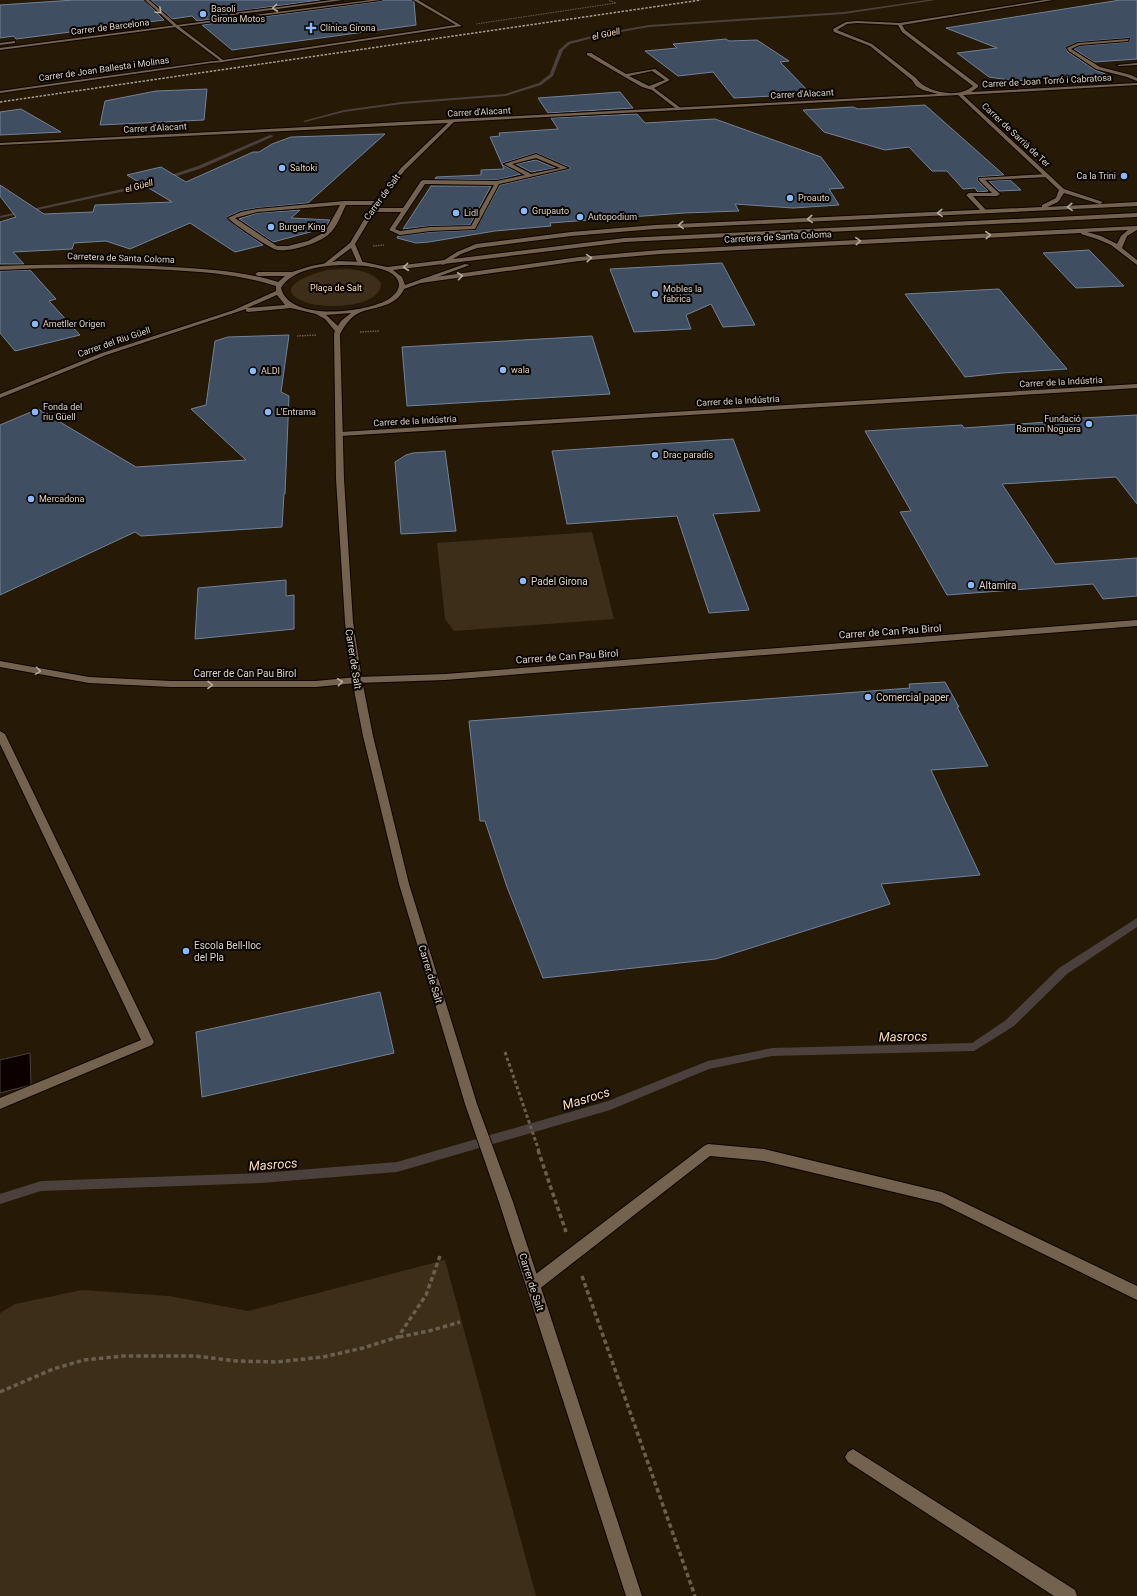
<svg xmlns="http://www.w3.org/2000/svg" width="1137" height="1596" viewBox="0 0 1137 1596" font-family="Roboto,sans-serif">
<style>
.green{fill:#3d2e1a}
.water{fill:#0d0100;stroke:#4b403b}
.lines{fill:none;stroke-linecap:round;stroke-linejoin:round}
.stream{fill:#4b403b;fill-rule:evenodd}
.building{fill:#404e62;stroke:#728197}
.service-casing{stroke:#0f0400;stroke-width:2}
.minor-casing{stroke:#0f0400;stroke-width:2}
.tertiary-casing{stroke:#0f0400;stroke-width:2}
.secondary-casing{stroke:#0f0400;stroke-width:2}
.path-far3{stroke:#6a5f4e;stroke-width:1;stroke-dasharray:1.5 1;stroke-linecap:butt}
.path-far2{stroke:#6a5f4e;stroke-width:1.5;stroke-dasharray:1.5 1;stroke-linecap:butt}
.path-far1{stroke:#6a5f4e;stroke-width:3;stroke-dasharray:3.5 2.5;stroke-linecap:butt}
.path{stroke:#6a5f4e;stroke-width:3.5;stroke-dasharray:4.5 3;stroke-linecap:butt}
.service{fill:#73624d;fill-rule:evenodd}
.minor{fill:#73624d;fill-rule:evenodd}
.tertiary{fill:#73624d;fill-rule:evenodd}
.secondary{fill:#73624d;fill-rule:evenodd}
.rail{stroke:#a89e90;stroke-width:1.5;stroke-dasharray:2.5 1.5;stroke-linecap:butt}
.oneway{stroke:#b7ab9c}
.poi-dot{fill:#8bbafc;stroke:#0a0501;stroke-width:1.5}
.labels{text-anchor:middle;stroke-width:4;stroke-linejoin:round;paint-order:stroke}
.far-poi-label{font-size:9px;fill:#dbd2c6;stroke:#0a0501;text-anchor:start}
.far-street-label{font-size:9px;fill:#dbd2c6;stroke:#0a0501}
.far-water-label{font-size:9px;font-style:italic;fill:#fdddb4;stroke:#0a0501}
.far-park-label{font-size:9px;fill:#fcdcb3;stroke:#0a0501}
.poi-label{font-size:10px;fill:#dbd2c6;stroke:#0a0501;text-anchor:start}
.street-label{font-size:10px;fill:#dbd2c6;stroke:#0a0501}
.near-water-label{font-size:13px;font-style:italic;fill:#fdddb4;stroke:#0a0501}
</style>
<rect width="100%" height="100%" fill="#261905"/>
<g class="green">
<path d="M328,270c17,-1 40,-3 53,13 0,26 -59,26 -76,19 -36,-14 8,-29 23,-32z"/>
<polygon points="592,532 614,619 454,631 445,619 437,543"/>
<polygon points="445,1260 536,1596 0,1596 0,1313 15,1304 82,1290 169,1296 248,1311"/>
</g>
<polygon class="water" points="30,1053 31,1085 0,1093 0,1060"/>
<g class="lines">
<g class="stream">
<polygon points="927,0 936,0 844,14 649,27 604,35 570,44 563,50 553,76 541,85 506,96 402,104 344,112 305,122 303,121 344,110 402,102 505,94 539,83 550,74 559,50 568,42 604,33 649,25 844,12"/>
<polygon points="270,135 274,136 202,168 144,187 0,218 0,216 141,185 198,166"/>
<polygon points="1137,918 1137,927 1067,974 1014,1026 974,1051 772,1056 709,1069 610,1110 397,1172 261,1183 41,1191 0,1204 0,1194 41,1181 261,1173 397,1162 608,1101 708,1061 772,1048 972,1043 1006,1020 1059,968"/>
</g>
</g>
<g class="building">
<polygon points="74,0 144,0 164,20 16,39 14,36 0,38 0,5"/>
<polygon points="151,0 320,0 232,12 222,18 197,21 192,16 172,19"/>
<polygon points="382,0 412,0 414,2 416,25 232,50 202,25 381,1"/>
<polygon points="1120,0 1137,0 1137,59 1094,62 1074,49 1079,46 1128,42 1130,40 1129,38 1078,42 1066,48 1068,52 1095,70 1108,75 1015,81 989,77 957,53 997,48 946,28"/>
<polygon points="726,39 729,41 757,40 789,61 780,62 811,94 734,98 713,72 678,76 645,51 677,48 673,44"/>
<polygon points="207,89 204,120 100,125 105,101 156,91"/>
<polygon points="620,92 633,108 548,113 538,98"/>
<polygon points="925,105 1004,175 978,177 978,181 988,191 978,192 975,188 963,189 947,171 932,171 909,147 885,150 824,132 803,110 853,107 858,109"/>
<polygon points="21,109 61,132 0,135 0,112"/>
<polygon points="637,114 645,123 715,119 821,157 844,188 829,189 839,205 793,208 735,204 739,211 684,213 550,223 551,226 495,231 429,242 416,243 397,238 398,236 430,232 475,230 500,185 569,169 569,167 536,153 503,163 503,165 521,174 497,180 435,179 436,177 481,175 481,170 504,169 490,137 500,136 499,133 558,129 551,118"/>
<polygon points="385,134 308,203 257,208 240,211 227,217 236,226 263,245 235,252 190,223 130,249 106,241 74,243 72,249 13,252 24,264 0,264 0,222 16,217 0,196 0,185 44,214 93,212 95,205 172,202 127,175 161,167 186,182 253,152 259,152 272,144 291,137"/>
<polygon points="536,160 555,168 531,172 516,164"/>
<polygon points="1010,180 1021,190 999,191 989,181"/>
<polygon points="431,186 491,186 470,225 430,226 403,229"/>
<polygon points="300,210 291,218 330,220 325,228 273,242 239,219 257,213"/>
<polygon points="1089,250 1124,286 1076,288 1043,253"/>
<polygon points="722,263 755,325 723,327 711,304 686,315 691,329 634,332 610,269"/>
<polygon points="30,270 56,299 49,301 80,335 15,351 0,333 0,271"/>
<polygon points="999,289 1067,369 1002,373 965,377 905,294"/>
<polygon points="289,335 281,392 289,396 285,494 284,494 282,527 141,536 135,532 0,595 0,425 38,409 136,467 246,460 191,409 206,405 215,341 228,337"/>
<polygon points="592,336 610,394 407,406 402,347"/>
<polygon points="1137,415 1137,504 1116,477 1002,484 1055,564 1137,558 1137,596 1103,599 1093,584 947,595 900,512 911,511 865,431 962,425 964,428 1047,422 1045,420"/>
<polygon points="733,439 760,511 713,514 749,610 709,613 677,516 567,524 552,451"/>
<polygon points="445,451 456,531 401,534 395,462 406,455 413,453"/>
<polygon points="286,580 286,596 294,595 294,629 195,639 198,588"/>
<polygon points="945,682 959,707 957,707 988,766 931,770 980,875 881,884 890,904 716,959 543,978 507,887 485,821 480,821 469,721 832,694 910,688 909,684"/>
<polygon points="380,992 394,1053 202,1097 196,1032"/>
</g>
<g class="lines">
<g class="service-casing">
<g id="service">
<polygon points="1129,39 1128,41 1079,45 1071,49 1100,67 1131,75 1137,78 1137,81 1127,77 1096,69 1069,51 1067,48 1078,43"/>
<polygon points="15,41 15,43 0,45 0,43"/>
<path d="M587,53h4l35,21 29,-5 15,11 -16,8 28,21 -4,1 -26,-20 -10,-3 -55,-32zM652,71l13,9 -16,6 -20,-10z"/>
<polygon points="222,60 224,62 211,63 209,62"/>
<polygon points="1137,63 1137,65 1119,66 1117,65"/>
<path d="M536,154l32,14 -69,16 -24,45 -45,2 -30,4 -11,-5 12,-18h-29l-3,-2 3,-2h31l18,-27 2,-1 74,1 28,-6 -21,-11zM536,158l24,10 -29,6 -19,-10zM425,184h7l62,1 -23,41 -41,1 -30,4 -5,-2z"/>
<polygon points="1047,174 1049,175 1049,177 985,180 1000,194 997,196 973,196 986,210 986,212 982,212 966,195 969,193 992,193 979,180 979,178"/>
<path d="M344,201h32l3,2 -3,2h-30c-5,10 -9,22 -17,29 -9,9 -43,20 -55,15 -9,-4 -39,-24 -46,-31l13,-6 16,-3zM340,205l-15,27 -17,9 -20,5h-11l-42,-28 22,-6z"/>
<polygon points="0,731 5,734 154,1042 152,1045 0,1109 0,1098 141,1040 0,744"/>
<polygon points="708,1144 764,1149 942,1192 1137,1286 1137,1300 940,1203 764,1161 710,1156 538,1290 533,1291 528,1290 526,1285 528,1280 704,1146"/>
<polygon points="853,1449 1075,1590 1077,1596 1054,1596 848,1462 845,1457 848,1452"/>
</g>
</g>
<g class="minor-casing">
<g id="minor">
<polygon points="145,0 149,0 177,25 223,60 456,25 413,0 418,0 462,26 222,62 175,27"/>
<polygon points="332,0 343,0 233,15 224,21 221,20 232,13"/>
<path d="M1044,0h9l-151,25 3,5 73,55v2l-7,5 166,-9v2l-174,10 101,94 39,13 -3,2 -36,-11 -6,9 -11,5 90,-5v4l-482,23 -84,7 -94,12 -16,6 -18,11 -2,-1v-2l16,-10 19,-8 95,-12 84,-7 387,-18v-2l14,-7 3,-8 -101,-95 -504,27 -49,48 -23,29 -27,45 8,19 -1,1h-4l-7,-16 -24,18 -3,-2 1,-1 25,-20 27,-45 24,-30 47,-45 -448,22v-2l938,-49 -15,-4 -7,-4 -4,-6 -42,-34 -36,-14 -1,-3 13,-7 11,-1 43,2zM857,23l41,2 4,7 71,54c-14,13 -47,7 -57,-8l-44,-34 -35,-14 10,-6z"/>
<polygon points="213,61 211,63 0,93 0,91"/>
<path d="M1137,226v4l-10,6 -5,12 15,12v5l-26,-20 -14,-6 -16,-5v-1l-421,21 -81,7 -158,22 -3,-2 3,-2 158,-22 81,-7zM1128,230l-7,6 -4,8 -16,-8 -14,-4z"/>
<polygon points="1137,384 1137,388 340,436 336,434 340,432"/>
<polygon points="1137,620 1137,626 445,680 357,683 316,687 171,687 89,683 0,667 0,661 89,677 171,681 316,681 357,677 445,674"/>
</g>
</g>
<g class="tertiary-casing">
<path id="tertiary" d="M1137,213v4l-512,25 -232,28 9,7 3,8 60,-21 5,1 -66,24c-8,18 -27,17 -43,23 -10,4 -16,13 -21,22l4,145 9,143 9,58 11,56 36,148 68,220 36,98 129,394h-16l-127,-394 -34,-98 -66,-220 -36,-148 -11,-56 -7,-58 -9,-143 -2,-145 1,-3 -10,-12 -9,-5 -25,-6 -43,4 -2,-1v-2l-140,46 -106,43v-4l102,-41 132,-43 42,-19v-5c-34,-11 -69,-14 -105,-16 -57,-3 -114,-3 -171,0v-4c57,-2 113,-3 170,1 37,2 73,4 108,15l7,-6h-27l-3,-2 3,-2h34l19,-6 27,-5 26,1 23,5 238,-29zM345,265c13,0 52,1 54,19 0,7 -5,11 -10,15 -23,14 -100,23 -108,-11 11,-19 43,-23 64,-23zM277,295l8,10 -38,3zM351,313l-10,8 -3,5 -12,-11z"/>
</g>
<g class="secondary-casing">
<polygon id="secondary" points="370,0 381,0 0,50 0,48"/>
</g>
<polyline class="path-far3" points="476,24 616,3 608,0"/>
<g class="path-far2">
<polyline points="373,246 384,245"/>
<polyline points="360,332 379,331"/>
<polyline points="297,336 317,335"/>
</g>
<polyline class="path-far1" points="505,1052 539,1151"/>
<g class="path">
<polyline points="538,1150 566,1232"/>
<polyline points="582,1276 695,1596"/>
<polyline points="399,1337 429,1331 460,1322"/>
<polyline points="0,1392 53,1369 84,1360 123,1356 195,1356 236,1361 276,1362 323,1357 363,1348 398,1337 426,1295 440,1256"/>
</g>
<use href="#service" class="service"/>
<use href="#minor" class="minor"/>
<use href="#tertiary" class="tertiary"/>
<use href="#secondary" class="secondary"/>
<polyline class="rail" points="0,102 701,0"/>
</g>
<defs><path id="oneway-chevron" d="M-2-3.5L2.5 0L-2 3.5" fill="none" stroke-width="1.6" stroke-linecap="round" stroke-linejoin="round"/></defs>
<g class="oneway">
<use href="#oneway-chevron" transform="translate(275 8) rotate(173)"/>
<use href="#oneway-chevron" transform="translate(159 11) rotate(42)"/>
<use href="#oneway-chevron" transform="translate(1070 207) rotate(177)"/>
<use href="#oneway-chevron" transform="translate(940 213) rotate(177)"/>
<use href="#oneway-chevron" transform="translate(810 219) rotate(177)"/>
<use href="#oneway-chevron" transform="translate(681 225) rotate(177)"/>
<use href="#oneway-chevron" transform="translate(988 235) rotate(-3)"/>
<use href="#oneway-chevron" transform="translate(858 241) rotate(-3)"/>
<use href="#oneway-chevron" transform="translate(589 258) rotate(-5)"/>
<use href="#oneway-chevron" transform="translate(406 267) rotate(174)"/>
<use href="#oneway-chevron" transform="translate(460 276) rotate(-8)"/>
<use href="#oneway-chevron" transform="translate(38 671) rotate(9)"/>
<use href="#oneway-chevron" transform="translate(340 682) rotate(-6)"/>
<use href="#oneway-chevron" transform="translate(210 685) rotate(1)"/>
</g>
<g class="poi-dot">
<circle cx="203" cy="14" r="4"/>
<path d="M309 22h4v4h4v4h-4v4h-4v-4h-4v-4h4z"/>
<circle cx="282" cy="168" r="4"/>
<circle cx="1124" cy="176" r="4"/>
<circle cx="790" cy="198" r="4"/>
<circle cx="524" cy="211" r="4"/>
<circle cx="456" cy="213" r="4"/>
<circle cx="580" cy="217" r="4"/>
<circle cx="271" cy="227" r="4"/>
<circle cx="655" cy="294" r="4"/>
<circle cx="35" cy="324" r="4"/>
<circle cx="503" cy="370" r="4"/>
<circle cx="253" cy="371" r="4"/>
<circle cx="35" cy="412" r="4"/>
<circle cx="268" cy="412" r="4"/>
<circle cx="1089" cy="424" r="4"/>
<circle cx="655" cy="455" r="4"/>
<circle cx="31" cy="499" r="4"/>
<circle cx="523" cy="581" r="4"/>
<circle cx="971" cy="585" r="4"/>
<circle cx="868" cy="697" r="4"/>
<circle cx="186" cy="951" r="4"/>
</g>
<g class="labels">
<g class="far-poi-label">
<text x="211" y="12">Basoli<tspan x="211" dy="10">Girona Motos</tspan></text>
<text x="320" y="31">Clínica Girona</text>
<text x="290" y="171">Saltoki</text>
<text x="1116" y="179" text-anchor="end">Ca la Trini</text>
<text x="798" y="201">Proauto</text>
<text x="532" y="214">Grupauto</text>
<text x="464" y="216">Lidl</text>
<text x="588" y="220">Autopodium</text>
<text x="279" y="230">Burger King</text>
<text x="663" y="292">Mobles la<tspan x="663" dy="10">fabrica</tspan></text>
<text x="43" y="327">Ametller Origen</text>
<text x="511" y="373">wala</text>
<text x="261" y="374">ALDI</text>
<text x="43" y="410">Fonda del<tspan x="43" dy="10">riu Güell</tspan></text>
<text x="276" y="415">L'Entrama</text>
<text x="1081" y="422" text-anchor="end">Fundació<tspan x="1081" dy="10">Ramon Noguera</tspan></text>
<text x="663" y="458">Drac paradis</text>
<text x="39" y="502">Mercadona</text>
</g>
<g class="far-street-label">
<text transform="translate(110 27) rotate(-7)" y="3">Carrer de Barcelona</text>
<text transform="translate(104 69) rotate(-8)" y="3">Carrer de Joan Ballesta i Molinas</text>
<text transform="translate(1047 81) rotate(-3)" y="3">Carrer de Joan Torró i Cabratosa</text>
<text transform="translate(802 94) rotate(-3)" y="3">Carrer d'Alacant</text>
<text transform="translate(479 112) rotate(-3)" y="3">Carrer d'Alacant</text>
<text transform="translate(155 128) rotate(-3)" y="3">Carrer d'Alacant</text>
<text transform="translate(1016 135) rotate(43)" y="3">Carrer de Sarrià de Ter</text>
<text transform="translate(382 197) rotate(-54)" y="3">Carrer de Salt</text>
<text transform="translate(778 237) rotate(-3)" y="3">Carretera de Santa Coloma</text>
<text transform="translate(121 258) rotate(2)" y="3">Carretera de Santa Coloma</text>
<text transform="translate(114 342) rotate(-19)" y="3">Carrer del Riu Güell</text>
<text transform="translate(1061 382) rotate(-3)" y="3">Carrer de la Indústria</text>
<text transform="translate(738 401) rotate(-3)" y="3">Carrer de la Indústria</text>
<text transform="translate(415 421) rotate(-3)" y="3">Carrer de la Indústria</text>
</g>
<g class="far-water-label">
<text transform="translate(606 34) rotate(-12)" y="3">el Güell</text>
<text transform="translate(139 186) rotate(-15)" y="3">el Güell</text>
</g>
<g class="far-park-label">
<text x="336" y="291">Plaça de Salt</text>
</g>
<g class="poi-label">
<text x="531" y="585">Padel Girona</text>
<text x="979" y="589">Altamira</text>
<text x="876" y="701">Comercial paper</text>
<text x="194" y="949">Escola Bell-lloc<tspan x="194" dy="12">del Pla</tspan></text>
</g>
<g class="street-label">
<text transform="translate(890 631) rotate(-4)" y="4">Carrer de Can Pau Birol</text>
<text transform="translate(567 656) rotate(-4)" y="4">Carrer de Can Pau Birol</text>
<text transform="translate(354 659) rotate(81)" y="4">Carrer de Salt</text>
<text x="245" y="677">Carrer de Can Pau Birol</text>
<text transform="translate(431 974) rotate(73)" y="4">Carrer de Salt</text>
<text transform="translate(532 1282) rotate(72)" y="4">Carrer de Salt</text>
</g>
<g class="near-water-label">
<text transform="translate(903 1036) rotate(-1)" y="5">Masrocs</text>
<text transform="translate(586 1098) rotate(-17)" y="5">Masrocs</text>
<text transform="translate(273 1164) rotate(-4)" y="5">Masrocs</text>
</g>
</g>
</svg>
